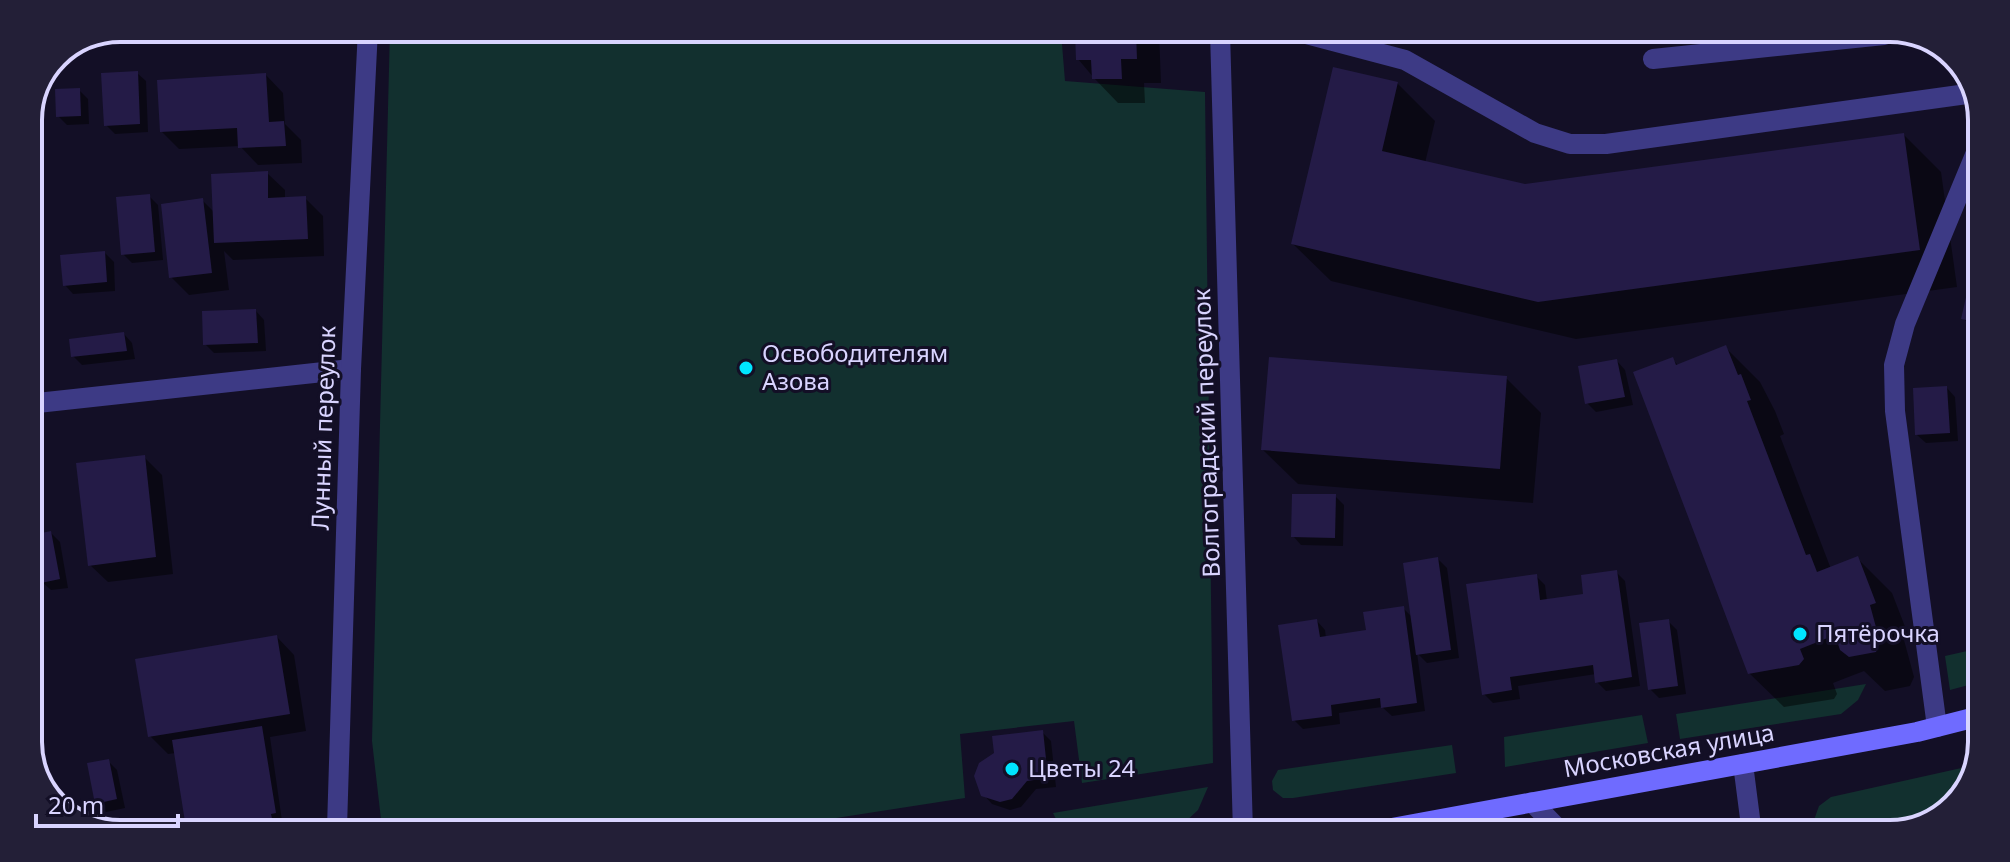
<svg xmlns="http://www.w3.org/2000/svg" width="2010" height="862" viewBox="0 0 2010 862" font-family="'Noto Sans',sans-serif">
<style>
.green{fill:#12302f}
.shadow{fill:#0007}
.building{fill:#241b47}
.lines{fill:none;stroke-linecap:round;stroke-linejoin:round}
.lane{stroke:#3d3a85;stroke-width:20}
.street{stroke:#3d3a85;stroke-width:20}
.secondary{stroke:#6f6bff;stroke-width:20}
.poi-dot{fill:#00e5ff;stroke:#130f26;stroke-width:3}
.labels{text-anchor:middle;stroke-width:6;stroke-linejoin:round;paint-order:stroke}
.poi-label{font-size:24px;fill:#d9d4ff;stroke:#130f26;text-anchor:start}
.street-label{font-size:24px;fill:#d9d4ff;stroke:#130f26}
.rim{fill:none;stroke:#d9d4ff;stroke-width:4}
</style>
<rect width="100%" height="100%" fill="#130f26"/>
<g class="green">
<polygon points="390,29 1061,32 1065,81 1205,92 1213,763 1082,783 1074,721 960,734 965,798 758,830 382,828 372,741"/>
<polygon points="1976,649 1976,683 1950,690 1945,656"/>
<polygon points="1866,684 1858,700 1841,714 1680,739 1676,714"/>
<polygon points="1642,715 1648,743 1505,767 1504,737"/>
<polygon points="1452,745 1456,773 1293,798 1283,798 1273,790 1272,781 1278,770"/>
<polygon points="1975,765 1975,777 1942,818 1891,834 1809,834 1819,806 1831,797"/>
<polygon points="1208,787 1198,810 1183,824 1059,825 1053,813"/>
<polygon points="964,819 968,831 901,829"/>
</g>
<g class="shadow">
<polygon points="1077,32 1159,32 1161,83 1144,83 1145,103 1118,103 1094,78 1078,59"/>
<polygon points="1639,34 1701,34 1645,40"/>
<polygon points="137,73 146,81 148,132 115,134 106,125"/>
<polygon points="266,75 283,93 285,124 301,140 302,163 258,165 240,146 179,149 162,132"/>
<polygon points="1397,83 1435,121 1425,163 1525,186 1904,135 1941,172 1957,287 1576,339 1331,281 1293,244"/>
<polygon points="79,90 88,99 89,124 67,125 58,116"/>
<polygon points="267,173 285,190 285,199 305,198 323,216 324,256 233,260 224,251 229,290 189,295 171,277 202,200 215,213"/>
<polygon points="149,196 158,205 163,260 132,263 123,254"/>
<polygon points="1979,252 1980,253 1980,335 1963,318"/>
<polygon points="105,253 114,262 115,291 73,294 65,285"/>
<polygon points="256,311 264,320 266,351 214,353 205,344"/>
<polygon points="124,334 132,343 135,359 82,365 73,356"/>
<polygon points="1726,348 1760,382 1775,411 1784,434 1780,436 1831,569 1857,558 1892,593 1909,637 1904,640 1914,677 1910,686 1885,691 1864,671 1833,683 1837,694 1834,699 1784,707 1749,673 1672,359 1679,366"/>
<polygon points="1617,361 1625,370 1633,405 1596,412 1587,403"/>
<polygon points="1506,378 1541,413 1533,503 1298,484 1263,450"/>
<polygon points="1947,388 1955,397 1958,441 1926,443 1917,435"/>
<polygon points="144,457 162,475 173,574 108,582 90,565"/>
<polygon points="1335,496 1344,505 1343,546 1301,545 1293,536"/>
<polygon points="51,533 60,542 68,588 51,590 42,582"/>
<polygon points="1438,559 1447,568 1459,658 1427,663 1417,653 1425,711 1392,716 1382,707 1339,713 1340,724 1303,729 1294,720 1317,621 1325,630 1326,638 1369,632 1403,608 1413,618"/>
<polygon points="1616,572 1625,581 1640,686 1606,691 1597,682 1596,674 1518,686 1520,699 1493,703 1484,694 1536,576 1545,585 1547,601 1586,596"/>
<polygon points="1668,621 1677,630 1686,694 1659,698 1650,689"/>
<polygon points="277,637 294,655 306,731 270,737 283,828 188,828 176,753 168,754 150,736"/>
<polygon points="1042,732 1051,741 1056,787 1036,789 1021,807 1010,810 992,804 983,794"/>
<polygon points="108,761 117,770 125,808 106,812 97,803"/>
</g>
<g class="building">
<polygon points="1075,32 1136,32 1137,59 1121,59 1122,79 1092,79 1091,60 1076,60"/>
<polygon points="1333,67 1398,82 1382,151 1525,184 1904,133 1920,250 1538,302 1291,244"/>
<polygon points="138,71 140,124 104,126 101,73"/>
<polygon points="266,73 269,122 284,121 286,146 238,148 237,128 160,132 157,80"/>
<polygon points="80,88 81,116 56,117 55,89"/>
<polygon points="268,171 268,198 306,196 308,239 214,243 211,174"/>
<polygon points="150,194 155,252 121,255 116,197"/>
<polygon points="203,198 212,273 169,278 161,204"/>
<polygon points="1977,250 1980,250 1980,323 1961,319"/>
<polygon points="105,251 107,282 63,286 60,255"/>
<polygon points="256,309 258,343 203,345 202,311"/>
<polygon points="124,332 127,351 71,357 69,339"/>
<polygon points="1726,345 1738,375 1741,374 1751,400 1747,401 1806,555 1810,554 1817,572 1858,556 1876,603 1870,605 1880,642 1876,652 1849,657 1840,650 1835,635 1800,649 1804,659 1799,665 1748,674 1633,372 1673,357 1676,365"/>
<polygon points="1269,357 1507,376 1500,469 1261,450"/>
<polygon points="1617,359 1625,397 1585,404 1578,366"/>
<polygon points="1947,386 1950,433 1915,435 1913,388"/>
<polygon points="145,455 156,557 88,566 76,463"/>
<polygon points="1292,494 1336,494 1335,538 1291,537"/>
<polygon points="51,531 60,579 41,583 32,535"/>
<polygon points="1438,557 1451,650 1416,655 1403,563"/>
<polygon points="1617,570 1632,677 1595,683 1593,665 1510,677 1512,690 1482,695 1466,584 1537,574 1540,600 1583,594 1581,575"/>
<polygon points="1404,606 1417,703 1381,708 1380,698 1331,705 1332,716 1292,721 1278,625 1317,619 1320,637 1366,630 1363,612"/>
<polygon points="1669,619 1678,686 1648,690 1639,623"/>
<polygon points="277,635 290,714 148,737 135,659"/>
<polygon points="262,726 276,813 271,814 274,828 186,828 172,740"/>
<polygon points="1043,730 1048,778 1027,781 1012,799 1000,802 981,796 974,776 979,763 994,753 992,736"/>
<polygon points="109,759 117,799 95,804 87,763"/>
</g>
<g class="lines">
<g class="lane">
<polyline points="1299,32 1405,60 1535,133 1570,144 1606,144 1974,93"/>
<polyline points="1653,59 1884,35"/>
<polyline points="28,404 351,369"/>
<polyline points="1937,727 1895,411 1894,365 1905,324 1982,138"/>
<polyline points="1743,764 1751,826 1756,833"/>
<polyline points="1532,802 1562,833"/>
</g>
<g class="street">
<polyline points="1220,32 1243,832"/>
<polyline points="337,828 351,369 368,29"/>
</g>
<polyline class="secondary" points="1370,832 1917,732 1976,717"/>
</g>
<g class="poi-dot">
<circle cx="746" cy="368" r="8"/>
<circle cx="1800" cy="634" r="8"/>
<circle cx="1012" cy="769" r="8"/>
</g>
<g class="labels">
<g class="poi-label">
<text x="762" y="362">Освободителям<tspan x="762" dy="28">Азова</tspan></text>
<text x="1816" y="642">Пятёрочка</text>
<text x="1028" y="777">Цветы 24</text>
</g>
<g class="street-label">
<text transform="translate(324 428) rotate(-88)" y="8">Лунный переулок</text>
<text transform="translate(1207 433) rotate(-92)" y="8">Волгоградский переулок</text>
<text transform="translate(1669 751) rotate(-10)" y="8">Московская улица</text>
</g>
</g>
<path d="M0 0H2010V862H0ZM120 42H1890A78 78 0 0 1 1968 120V742A78 78 0 0 1 1890 820H120A78 78 0 0 1 42 742V120A78 78 0 0 1 120 42Z" fill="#231f37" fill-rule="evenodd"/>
<path class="rim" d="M120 42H1890A78 78 0 0 1 1968 120V742A78 78 0 0 1 1890 820H120A78 78 0 0 1 42 742V120A78 78 0 0 1 120 42Z"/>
<path d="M36 814v12h142v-12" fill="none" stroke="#d9d4ff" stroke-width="4"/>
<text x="48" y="814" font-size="24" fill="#d9d4ff" stroke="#130f26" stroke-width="6" paint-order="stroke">20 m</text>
</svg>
